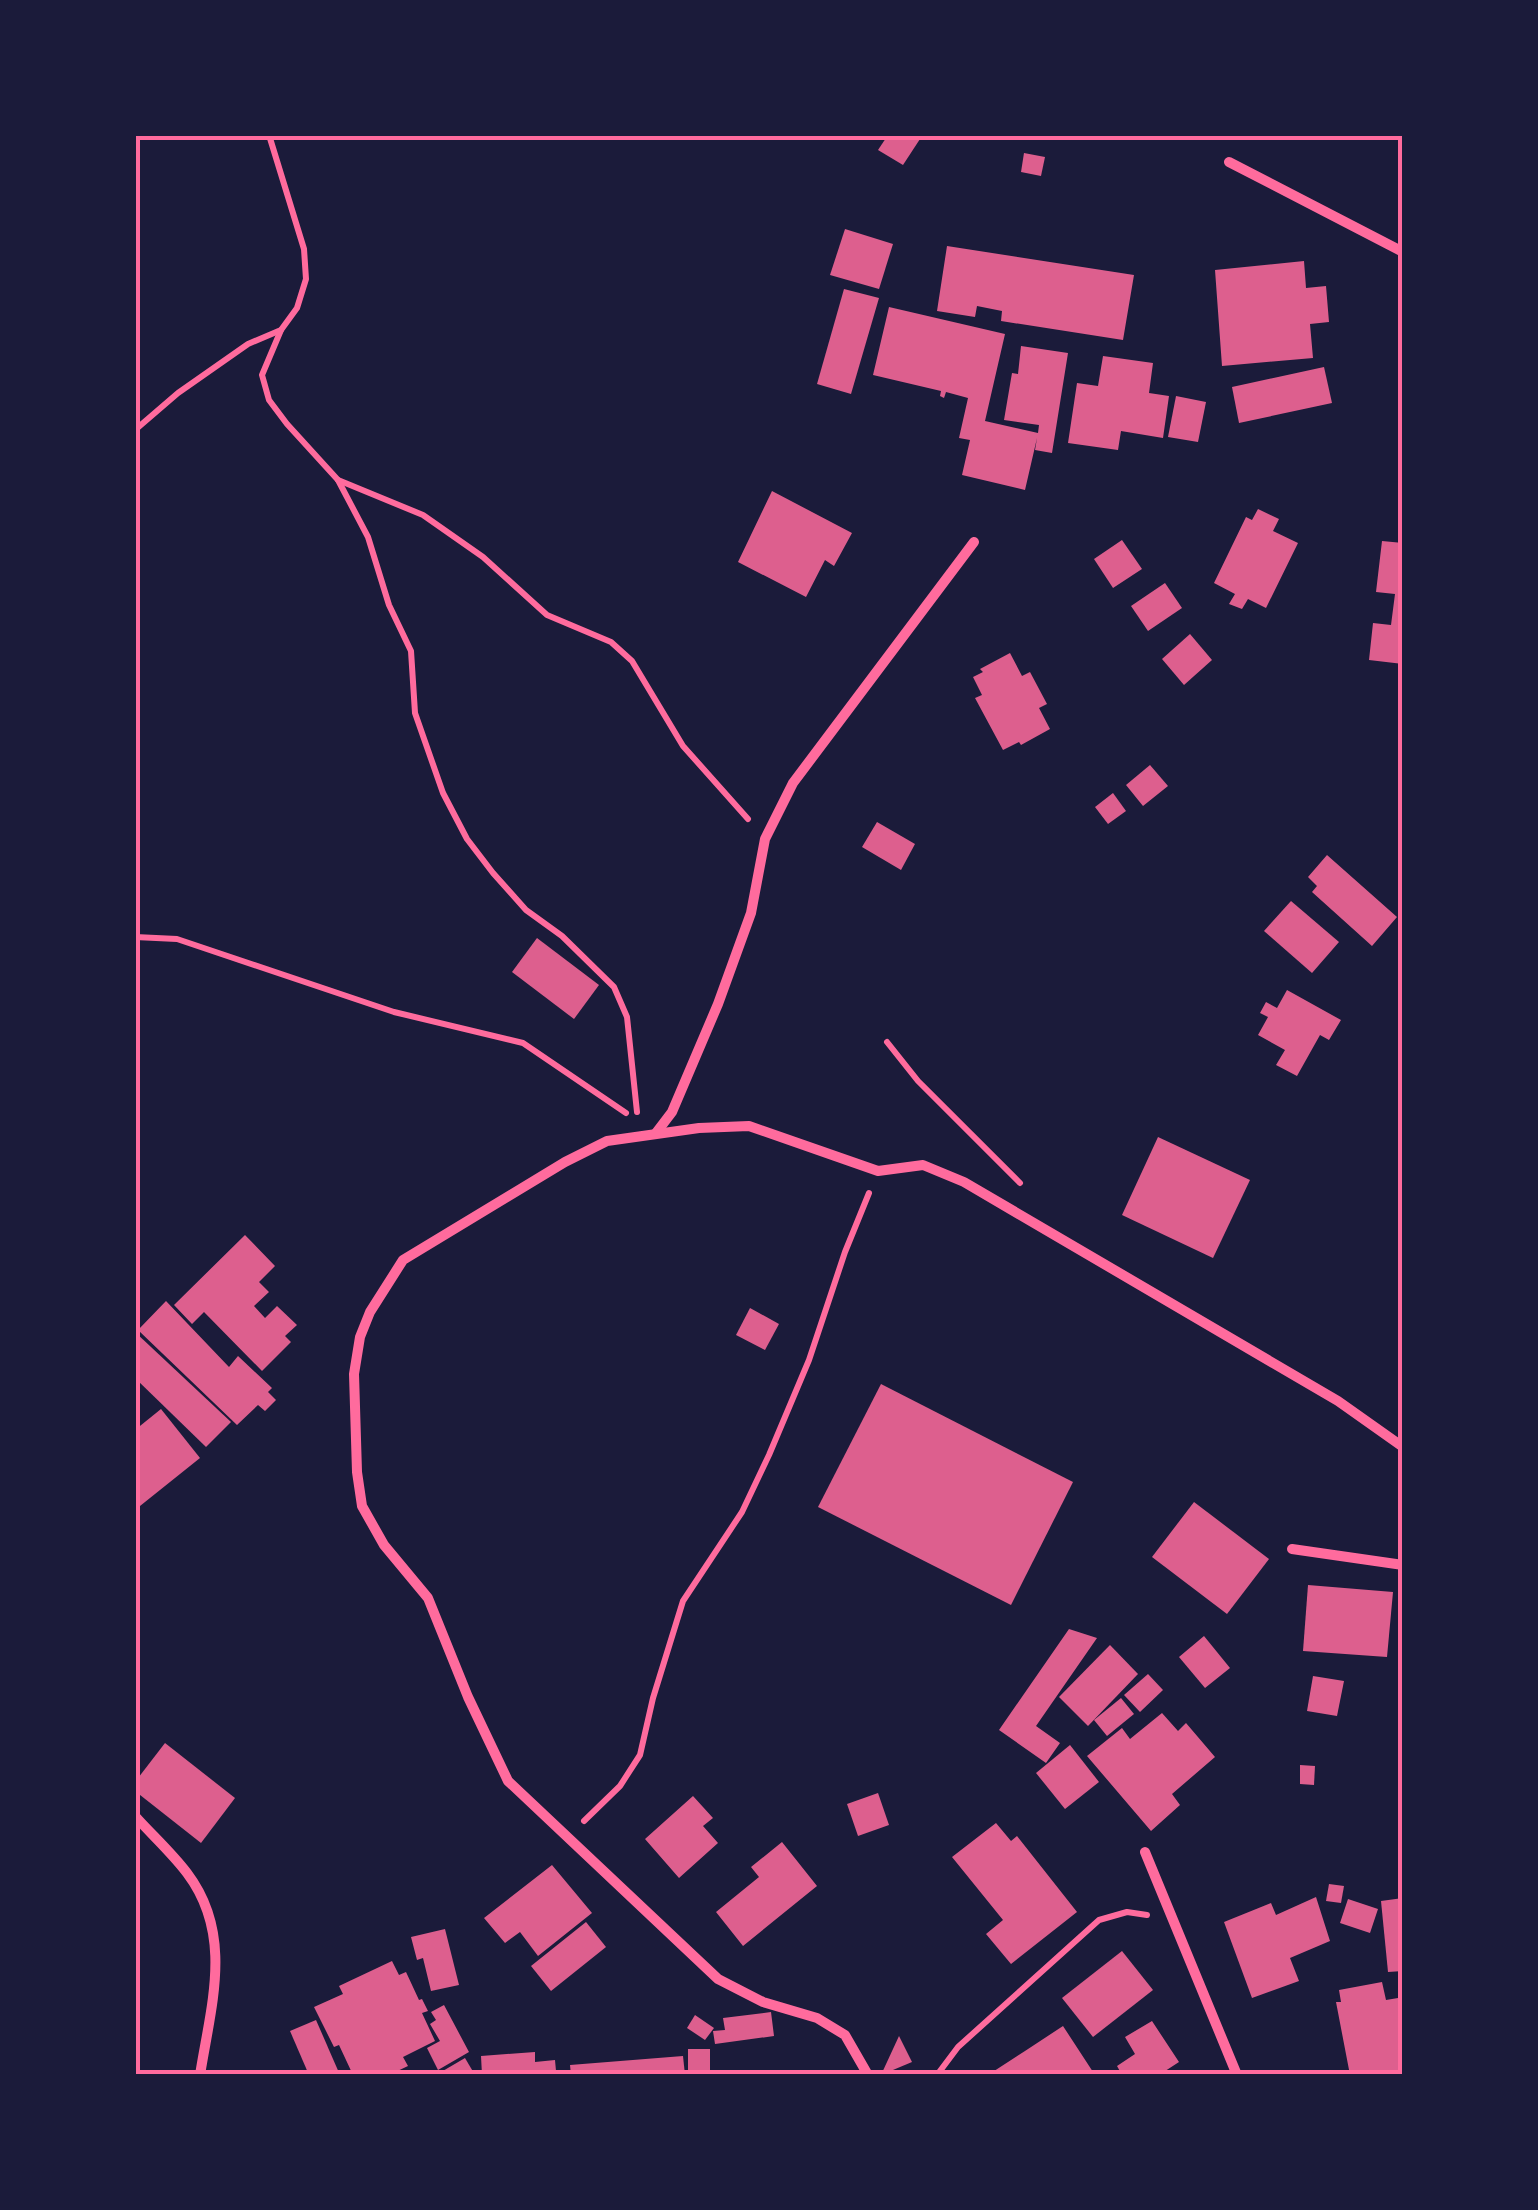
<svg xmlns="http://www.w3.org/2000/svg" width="1538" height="2210" viewBox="0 0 1538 2210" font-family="Raleway,sans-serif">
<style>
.building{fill:#dd5f8e}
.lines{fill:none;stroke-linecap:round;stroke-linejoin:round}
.path{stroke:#ff6b9d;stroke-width:6}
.minor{stroke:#ff6b9d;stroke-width:10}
.neatline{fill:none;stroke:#ff6b9d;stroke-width:4}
</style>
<rect width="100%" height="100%" fill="#1b1b3a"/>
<g class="building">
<polygon points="888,135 914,135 920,139 903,165 878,150"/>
<polygon points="1024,153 1045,157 1041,176 1021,172"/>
<polygon points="845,229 893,244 879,289 830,275"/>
<polygon points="947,246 1134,275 1123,340 1001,321 1002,311 977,306 975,317 937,311"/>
<polygon points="1304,261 1306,288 1326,286 1329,322 1310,324 1313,358 1222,366 1215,270"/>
<polygon points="844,289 879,298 851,394 817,384"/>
<polygon points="889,307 1005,334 985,421 1038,433 1039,425 1004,420 1012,373 1018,374 1021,346 1068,353 1052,453 1035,450 1037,438 1025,490 962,475 970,440 959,438 968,398 946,392 944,398 940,396 941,391 873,375"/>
<polygon points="1103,356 1153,363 1149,393 1169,396 1163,438 1121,431 1118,450 1068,443 1077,383 1098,386"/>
<polygon points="1324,367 1332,403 1239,423 1232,387"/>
<polygon points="1176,396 1206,402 1198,442 1168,437"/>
<polygon points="772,491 852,533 834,566 825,560 806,597 738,562"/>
<polygon points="1258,509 1279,519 1273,531 1298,543 1266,608 1248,599 1242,609 1229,604 1235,594 1214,583 1246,517 1252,520"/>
<polygon points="1122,540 1142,569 1113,588 1094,559"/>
<polygon points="1382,541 1403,543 1403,664 1369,660 1373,623 1391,625 1395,594 1376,592"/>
<polygon points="1165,583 1182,608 1148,631 1131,606"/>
<polygon points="1190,634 1212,660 1184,685 1162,659"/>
<polygon points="1010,653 1022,676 1030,672 1047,704 1039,708 1050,729 1021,745 1019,742 1003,750 975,698 982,695 973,677 983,672 980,669"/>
<polygon points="1150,765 1168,786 1143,806 1126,785"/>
<polygon points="1113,793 1126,811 1108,824 1095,807"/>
<polygon points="877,822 915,844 901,870 862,847"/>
<polygon points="1327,855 1397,917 1372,946 1312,892 1317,886 1308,877"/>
<polygon points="1291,901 1339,942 1312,973 1264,931"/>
<polygon points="537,938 599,985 574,1019 512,972"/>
<polygon points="1287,990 1341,1020 1329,1040 1320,1035 1297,1076 1276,1065 1285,1050 1258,1035 1268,1017 1260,1013 1266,1002 1277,1008"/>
<polygon points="1158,1137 1250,1180 1213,1258 1122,1215"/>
<polygon points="245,1235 275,1266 259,1282 269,1292 254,1306 265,1318 277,1306 297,1325 285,1336 291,1342 262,1371 204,1312 192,1324 174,1305"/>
<polygon points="166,1301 229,1367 238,1356 272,1388 268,1392 276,1400 265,1411 258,1405 237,1425 138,1330"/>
<polygon points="750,1308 779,1324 765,1350 736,1335"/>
<polygon points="135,1332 231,1422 206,1447 135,1378"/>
<polygon points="881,1384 1073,1482 1011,1605 818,1507"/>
<polygon points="161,1409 200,1458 135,1510 135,1430"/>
<polygon points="1194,1502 1269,1559 1227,1614 1152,1557"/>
<polygon points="1308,1585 1393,1592 1387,1657 1303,1651"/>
<polygon points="1069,1629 1097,1638 1036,1726 1060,1743 1046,1763 999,1730"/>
<polygon points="1204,1636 1230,1668 1205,1688 1179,1657"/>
<polygon points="1110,1645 1138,1674 1088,1726 1059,1697"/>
<polygon points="1148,1674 1163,1690 1140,1712 1124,1695"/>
<polygon points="1313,1676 1344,1681 1337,1716 1307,1711"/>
<polygon points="1121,1698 1134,1714 1107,1736 1094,1720"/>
<polygon points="1162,1713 1178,1731 1186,1723 1215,1757 1172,1794 1180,1805 1151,1831 1087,1756 1122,1728 1130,1739"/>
<polygon points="165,1743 235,1798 201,1843 135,1791 135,1782"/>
<polygon points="1070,1745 1099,1782 1065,1809 1036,1773"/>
<polygon points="1300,1765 1315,1766 1314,1785 1300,1784"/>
<polygon points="878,1793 889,1825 858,1836 847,1804"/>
<polygon points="693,1796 713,1818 703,1826 718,1843 679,1878 645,1839"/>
<polygon points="996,1823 1011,1841 1017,1836 1077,1912 1011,1964 986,1934 1003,1920 952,1857"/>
<polygon points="782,1842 817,1886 743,1946 716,1912 759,1877 751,1867"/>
<polygon points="552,1865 592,1913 538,1956 520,1932 505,1943 484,1918"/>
<polygon points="1329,1884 1344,1886 1341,1903 1326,1901"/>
<polygon points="1316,1897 1330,1941 1290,1958 1299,1981 1252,1998 1224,1922 1271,1903 1276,1915"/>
<polygon points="1403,1898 1403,1971 1388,1972 1381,1901"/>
<polygon points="1348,1899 1378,1909 1370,1933 1340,1923"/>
<polygon points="586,1922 606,1947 551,1991 531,1966"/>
<polygon points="445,1929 459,1985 431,1991 423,1958 417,1960 411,1937"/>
<polygon points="1122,1951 1153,1990 1093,2037 1062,1998"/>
<polygon points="392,1961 399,1975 406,1972 419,2000 422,1999 428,2011 422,2013 435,2041 403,2057 408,2066 389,2075 353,2075 339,2045 334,2047 314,2007 343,1994 339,1986"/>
<polygon points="1382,1982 1386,2000 1398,1998 1403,2023 1403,2075 1350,2075 1336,2002 1341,2002 1339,1990"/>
<polygon points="444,2005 469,2052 438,2070 427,2048 440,2041 430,2024 436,2020 431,2012"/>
<polygon points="771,2012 774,2036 715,2044 713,2031 725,2030 723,2018"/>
<polygon points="695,2015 714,2028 705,2040 687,2028"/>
<polygon points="316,2020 340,2075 309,2075 290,2031"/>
<polygon points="1152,2021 1179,2062 1159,2075 1122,2075 1117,2066 1135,2054 1125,2037"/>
<polygon points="1063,2026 1095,2075 988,2075 1025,2051"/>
<polygon points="899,2036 912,2062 881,2075"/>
<rect x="688" y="2049" width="22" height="26"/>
<polygon points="535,2052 535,2062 555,2060 556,2071 482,2075 481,2056"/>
<polygon points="683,2056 685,2075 571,2075 570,2065"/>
<polygon points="465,2058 475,2075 436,2075"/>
</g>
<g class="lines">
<g class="path">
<polyline points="281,330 262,375 269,400 287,424 338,480 368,537 389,605 411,651 415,713 443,793 467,839 493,873 526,910 562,936 614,987 627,1017 637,1112"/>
<polyline points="135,430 178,393 248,344 281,330 297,308 306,279 304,249 269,135"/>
<polyline points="338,480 423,515 483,557 547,615 611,642 632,661 683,746 748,819"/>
<polyline points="135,937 177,939 394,1012 523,1043 626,1113"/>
<polyline points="887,1042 918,1081 1020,1183"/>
<polyline points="584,1821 620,1786 640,1755 653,1698 683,1601 742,1512 769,1455 809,1360 845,1252 869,1193"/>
<polyline points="937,2075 958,2047 1099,1920 1127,1912 1147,1915"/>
</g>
<g class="minor">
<polyline points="1229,162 1403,252"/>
<polyline points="656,1133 672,1112 718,1004 751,913 765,839 793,783 974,542"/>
<polyline points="1292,1549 1403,1565"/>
<path d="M135,1816c17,19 37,37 52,57 47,62 24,132 13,202"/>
<polyline points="1145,1852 1237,2075"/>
<polyline points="868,2075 845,2035 817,2018 763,2002 718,1979 508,1781 468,1697 428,1598 384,1545 362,1506 357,1472 354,1374 360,1337 370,1312 403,1260 565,1162 607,1141 699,1128 749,1126 878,1171 923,1165 964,1182 1338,1401 1403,1447"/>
</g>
</g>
<rect width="1538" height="2210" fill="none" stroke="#1b1b3a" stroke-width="275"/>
<rect x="138" y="138" width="1262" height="1934" class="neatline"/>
</svg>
